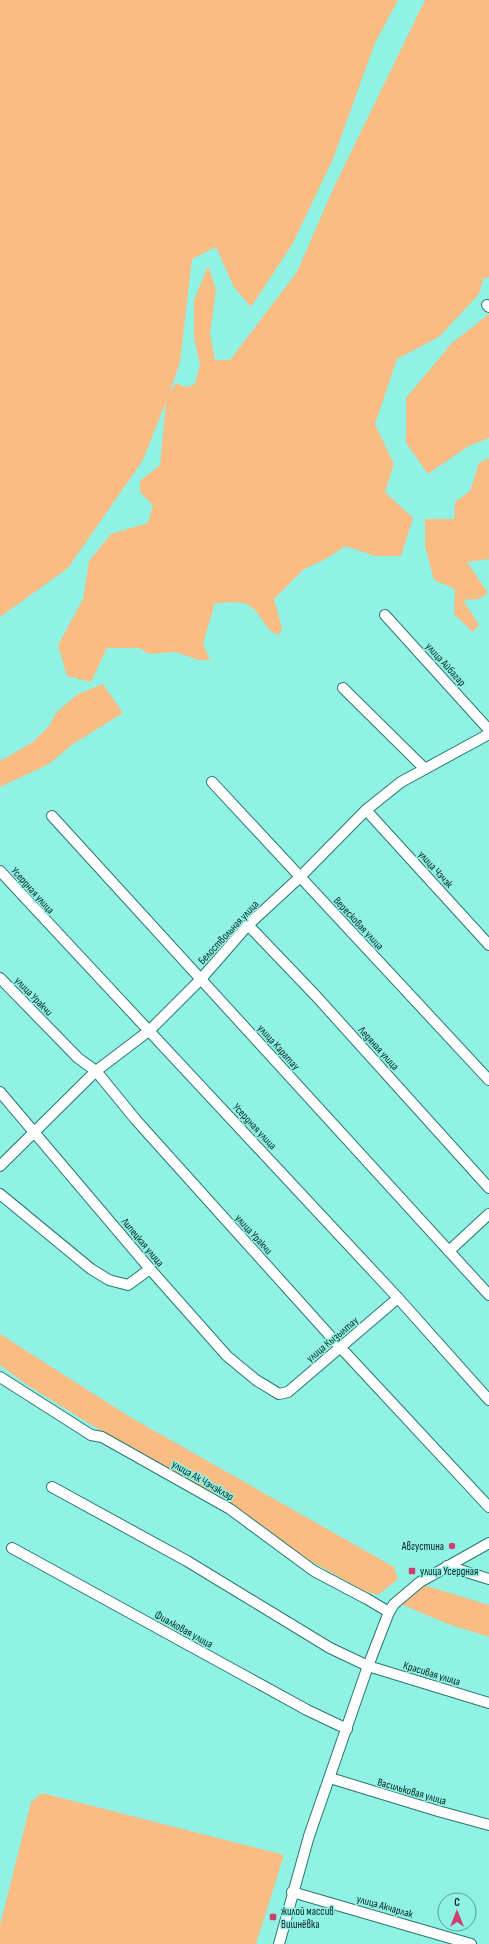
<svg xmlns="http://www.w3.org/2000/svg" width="489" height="1944" viewBox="0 0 489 1944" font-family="'Sofia Sans Condensed',sans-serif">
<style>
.green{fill:#f9bd84}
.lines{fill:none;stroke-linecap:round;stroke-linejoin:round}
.minor-casing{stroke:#2a776e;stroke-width:12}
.minor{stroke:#fff;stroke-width:10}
.poi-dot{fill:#cc3f6e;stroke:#90f2e4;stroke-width:1.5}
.labels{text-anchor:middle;stroke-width:3;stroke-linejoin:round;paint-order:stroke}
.street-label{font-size:11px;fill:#062623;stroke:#90f2e4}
.poi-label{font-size:11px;fill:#062623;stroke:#90f2e4;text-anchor:start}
</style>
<rect width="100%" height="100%" fill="#90f2e4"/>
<g class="green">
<path d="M0,0h398l-23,43 -42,116 -40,84 -42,64 -17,-20 -18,-40 -24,12 -12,103 -10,30 6,-9 11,4 8,-3 5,-20 -6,-25v-39l14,-34 8,23 -6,45 5,26h15l67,-88 37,-85 91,-187h64v277l-6,2 -4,15 -40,43 -42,22 -22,65 19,40 -9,28 28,26 -12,38h-26l-29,-10 -22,14 -20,9 -30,30 8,29 -3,7c-16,-5 -17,-22 -29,-29 -9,-6 -25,-3 -35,-3l-12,41 7,16h-11l-24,-8 -26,2 -10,-6h-32l-16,34 -24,-6 -9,-31 25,-46 6,-38 22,-27 37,-11 5,-18 -13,-13v-11l20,-16 6,-63 -23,58 -75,108 -68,49z"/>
<polygon points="489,314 489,438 469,446 428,474 406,443 406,398 452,343"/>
<polygon points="489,458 489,559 467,562 488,593 479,599 463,600 479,625 473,632 454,614 455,589 434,580 425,546 425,519 454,519 455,502 470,491 479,463"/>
<polygon points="103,684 123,713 73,744 49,764 0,787 0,761 33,742 48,727 57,712 78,694"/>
<polygon points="0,1334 130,1417 394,1567 398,1579 378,1595 364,1591 284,1546 216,1494 142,1456 27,1385 0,1365"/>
<polygon points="424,1585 489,1605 489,1637 448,1624 401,1604"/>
<polygon points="42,1793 284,1855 256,1944 0,1944 0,1925 31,1802"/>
</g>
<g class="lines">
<g class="minor-casing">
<g id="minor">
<polyline points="487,305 489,307"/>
<polyline points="385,615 489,730"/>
<polyline points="343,688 425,769"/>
<polyline points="212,782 489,1080"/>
<polyline points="366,810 489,945"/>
<polyline points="52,816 489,1295"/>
<polyline points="0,871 398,1298 489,1400"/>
<polyline points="248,925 316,996 489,1188"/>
<polyline points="0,978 78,1058 96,1071 136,1120 341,1348 489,1507"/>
<polyline points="0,1092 150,1269 227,1356 256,1380 279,1394 288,1392 398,1298"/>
<polyline points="0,1166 96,1071 150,1030 201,979 248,925 300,877 366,810 401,782 489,734"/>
<polyline points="0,1194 91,1269 109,1280 128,1285 150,1269"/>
<polyline points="449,1251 489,1214"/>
<polyline points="0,1377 91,1435 102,1437 230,1509 314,1571 367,1599 389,1612"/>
<polyline points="52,1487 187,1561 330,1648 368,1666 489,1703"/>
<polyline points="12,1548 307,1710 347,1729"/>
<polyline points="447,1566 489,1579"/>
<polyline points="330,1778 438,1811 489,1825"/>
<polyline points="292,1892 471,1944"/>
<polyline points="279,1944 309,1836 368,1666 389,1612 394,1604 420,1582 489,1543"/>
</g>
</g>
<use href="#minor" class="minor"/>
</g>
<g class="poi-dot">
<circle cx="452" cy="1546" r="4"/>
<rect x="408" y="1567" width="8" height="8" rx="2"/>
<rect x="269" y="1913" width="8" height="8" rx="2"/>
</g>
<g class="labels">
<g class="street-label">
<text transform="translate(446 664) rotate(48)" y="4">улица Айбагар</text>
<text transform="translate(436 869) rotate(48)" y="4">улица Чэчэк</text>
<text transform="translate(33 890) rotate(48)" y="4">Усердная улица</text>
<text transform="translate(359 923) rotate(47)" y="4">Вересковая улица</text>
<text transform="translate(228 932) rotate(-47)" y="4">Белоствольная улица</text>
<text transform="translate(34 996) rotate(46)" y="4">улица Уракчи</text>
<text transform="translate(279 1047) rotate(48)" y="4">улица Каратау</text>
<text transform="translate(379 1048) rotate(48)" y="4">Ледяная улица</text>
<text transform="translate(255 1126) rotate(47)" y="4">Усердная улица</text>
<text transform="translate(254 1234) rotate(48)" y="4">улица Уракчи</text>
<text transform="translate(143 1242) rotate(50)" y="4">Липецкая улица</text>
<text transform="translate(332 1339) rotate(-40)" y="4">улица Кызылтау</text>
<text transform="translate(203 1480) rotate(30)" y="4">улица Ак Чэчэклэр</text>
<text transform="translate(184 1629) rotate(29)" y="4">Фиалковая улица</text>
<text transform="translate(432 1673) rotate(17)" y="4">Красивая улица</text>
<text transform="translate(412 1791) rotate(16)" y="4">Васильковая улица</text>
<text transform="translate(385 1906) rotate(16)" y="4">улица Акчарлак</text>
</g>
<g class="poi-label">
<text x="444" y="1550" text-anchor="end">Августина</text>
<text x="420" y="1575">улица Усердная</text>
<text x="281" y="1915">жилой массив<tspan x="281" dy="13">Вишнёвка</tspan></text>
</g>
</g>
<g transform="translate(457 1912)"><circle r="19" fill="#90f2e4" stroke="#59a097"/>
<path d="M0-3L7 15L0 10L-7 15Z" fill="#cc3f6e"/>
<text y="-6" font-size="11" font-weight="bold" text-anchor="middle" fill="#062623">С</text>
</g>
</svg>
